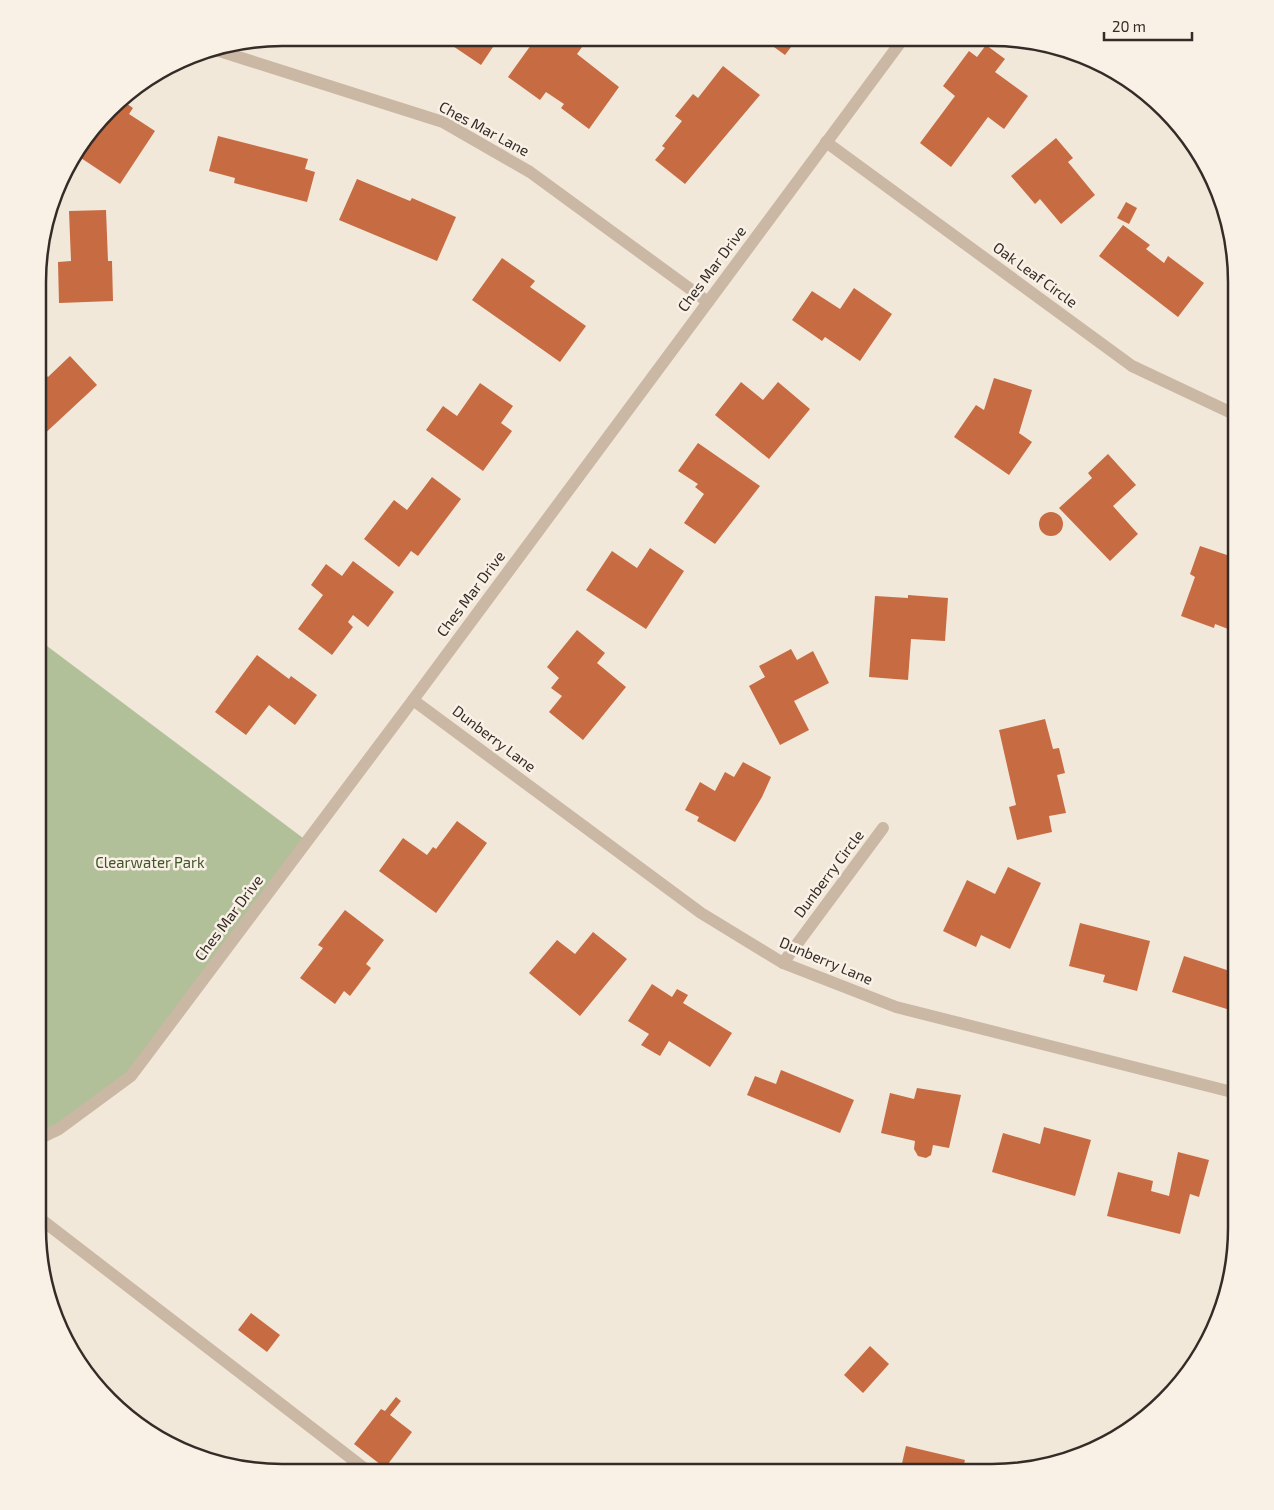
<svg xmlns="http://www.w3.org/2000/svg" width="1274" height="1510" viewBox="0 0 1274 1510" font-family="'Exo 2',sans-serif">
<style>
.green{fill:#b1c099}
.building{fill:#c76b42}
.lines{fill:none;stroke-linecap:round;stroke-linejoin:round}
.service{stroke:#cab8a5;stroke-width:12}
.minor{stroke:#cab8a5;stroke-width:12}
.labels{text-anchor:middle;stroke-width:5;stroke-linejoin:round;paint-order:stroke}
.street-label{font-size:15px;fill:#352c27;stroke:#f9f1e6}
.park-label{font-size:15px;fill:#42542a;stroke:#f9f1e6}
.rim{fill:none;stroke:#352c27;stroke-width:2.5}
</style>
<rect width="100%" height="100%" fill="#f2e8d9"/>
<polygon class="green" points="39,640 307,841 131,1076 38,1139"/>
<g class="building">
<polygon points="441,38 499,38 481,65"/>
<polygon points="536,38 550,38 556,43 559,38 585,38 587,40 577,54 619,87 589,129 561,108 564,104 546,92 540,100 508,77"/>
<polygon points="763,39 797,39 785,55"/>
<polygon points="986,45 1005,59 995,72 1028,96 1004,129 988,117 951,167 920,143 955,96 943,86 969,51 977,57"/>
<polygon points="723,66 760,95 685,184 655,160 665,148 662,146 682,121 675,116 693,94 698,98"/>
<polygon points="120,99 133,108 129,114 155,131 120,184 75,154"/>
<polygon points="218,136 308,159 305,169 315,172 307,202 234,183 235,178 209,171"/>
<polygon points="1056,138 1073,158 1068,162 1095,195 1061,224 1040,199 1035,204 1011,176"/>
<polygon points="357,179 410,201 412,198 456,217 437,261 339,220"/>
<polygon points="1126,202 1137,208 1129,224 1117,218"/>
<polygon points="106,210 108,261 112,261 113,301 59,303 58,262 71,261 69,211"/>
<polygon points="1123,225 1150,245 1146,249 1164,263 1168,256 1204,283 1178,317 1099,256"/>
<polygon points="502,258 535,281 530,287 586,326 560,362 472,300"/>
<polygon points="854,288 892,314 860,361 825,337 822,341 792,320 812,291 840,309"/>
<polygon points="70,356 97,385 40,438 39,368 48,377"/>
<polygon points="994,378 1032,390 1019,433 1032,442 1009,475 954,437 976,405 984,410"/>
<polygon points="741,382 763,400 778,382 810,409 769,459 715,415"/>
<polygon points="480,383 513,406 501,423 512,431 483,471 426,430 443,406 457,416"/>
<polygon points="698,443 760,486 715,544 684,523 704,494 695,487 698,484 678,471"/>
<polygon points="1108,454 1136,485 1113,506 1138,534 1110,561 1059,508 1092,478 1088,473"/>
<polygon points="432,477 461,499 418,556 411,551 399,567 364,539 394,500 407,510"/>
<circle cx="1051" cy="524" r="12"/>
<polygon points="1200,546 1236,558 1236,632 1215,624 1214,628 1181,616 1195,577 1190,574"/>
<polygon points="650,548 684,571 646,629 586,590 612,551 637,568"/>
<polygon points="353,561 394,592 368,627 353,615 348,622 353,627 332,655 298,629 323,595 311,585 326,564 342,576"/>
<polygon points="908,595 948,598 945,641 911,639 908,680 869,677 875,596 908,598"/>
<polygon points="577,630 605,653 597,663 626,687 583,740 549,712 562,696 551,688 559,678 547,667"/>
<polygon points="791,649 797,660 813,651 829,683 794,701 809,730 780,745 749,686 765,677 759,666"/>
<polygon points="257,655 289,679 291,676 317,695 295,725 269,705 246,735 215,712"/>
<polygon points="1045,719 1053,749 1059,748 1065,773 1057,775 1066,813 1049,816 1052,832 1017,840 1009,807 1016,805 999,730"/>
<polygon points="743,762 771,777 762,797 735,842 697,821 699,817 685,810 700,782 715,791 725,772 734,777"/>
<polygon points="457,821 487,843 436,913 379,871 403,838 427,855 433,847 436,849"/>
<polygon points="1008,867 1041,883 1010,949 981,935 976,947 943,931 967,880 995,894"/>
<polygon points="345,910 384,940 366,964 371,968 350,996 344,991 335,1004 300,978 323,948 318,945"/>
<polygon points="1080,923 1150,941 1137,991 1103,982 1105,975 1069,966"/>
<polygon points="593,932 627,959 580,1016 529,973 557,940 575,954"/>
<polygon points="1184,956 1236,973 1236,1006 1232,1005 1230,1010 1172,992"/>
<polygon points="652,984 672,997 677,989 688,995 683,1003 732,1033 710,1067 669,1041 660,1056 641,1045 649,1034 628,1021"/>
<polygon points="781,1070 854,1100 840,1133 747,1095 755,1076 776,1084"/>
<polygon points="917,1088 961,1095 949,1148 933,1145 931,1155 926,1158 918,1156 914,1149 915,1141 881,1133 890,1093 914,1099"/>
<polygon points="1044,1127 1091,1140 1075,1196 992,1172 1003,1133 1040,1144"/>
<polygon points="1178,1152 1209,1160 1199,1197 1190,1194 1180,1234 1107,1216 1118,1172 1153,1181 1151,1191 1169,1196"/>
<polygon points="251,1313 280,1335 267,1352 238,1330"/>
<polygon points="870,1346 889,1364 863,1393 844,1375"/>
<polygon points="396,1397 401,1401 390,1415 412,1432 385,1468 354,1444 381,1409 385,1411"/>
<polygon points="906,1446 965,1460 962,1472 900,1472"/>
</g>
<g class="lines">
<polyline class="service" points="38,1217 369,1472"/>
<g class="minor">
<polyline points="213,49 443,122 530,172 708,302"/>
<polyline points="826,142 1132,366 1236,415"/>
<polyline points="413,700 701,913 783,963 896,1007 1236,1093"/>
<polyline points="783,963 883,828"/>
<polyline points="38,1139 59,1129 131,1076 413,700 903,39"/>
</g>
</g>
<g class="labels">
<g class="street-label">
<text transform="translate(484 129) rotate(28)" y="5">Ches Mar Lane</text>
<text transform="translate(712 269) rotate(-53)" y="5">Ches Mar Drive</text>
<text transform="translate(1035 275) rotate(36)" y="5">Oak Leaf Circle</text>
<text transform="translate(471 594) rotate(-53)" y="5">Ches Mar Drive</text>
<text transform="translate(494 739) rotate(37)" y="5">Dunberry Lane</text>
<text transform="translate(829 874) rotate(-53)" y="5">Dunberry Circle</text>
<text transform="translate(229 918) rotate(-53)" y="5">Ches Mar Drive</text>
<text transform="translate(826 961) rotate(23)" y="5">Dunberry Lane</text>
</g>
<g class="park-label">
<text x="150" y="868">Clearwater Park</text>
</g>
</g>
<path d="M0 0H1274V1510H0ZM282 46H992A236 236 0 0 1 1228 282V1228A236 236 0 0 1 992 1464H282A236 236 0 0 1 46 1228V282A236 236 0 0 1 282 46Z" fill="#f9f1e6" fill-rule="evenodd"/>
<path class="rim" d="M282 46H992A236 236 0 0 1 1228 282V1228A236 236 0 0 1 992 1464H282A236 236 0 0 1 46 1228V282A236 236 0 0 1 282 46Z"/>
<path d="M1104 32v8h88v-8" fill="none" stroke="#352c27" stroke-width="2.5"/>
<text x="1112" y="32" font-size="15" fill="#352c27" stroke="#f9f1e6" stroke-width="4" paint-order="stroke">20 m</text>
</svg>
